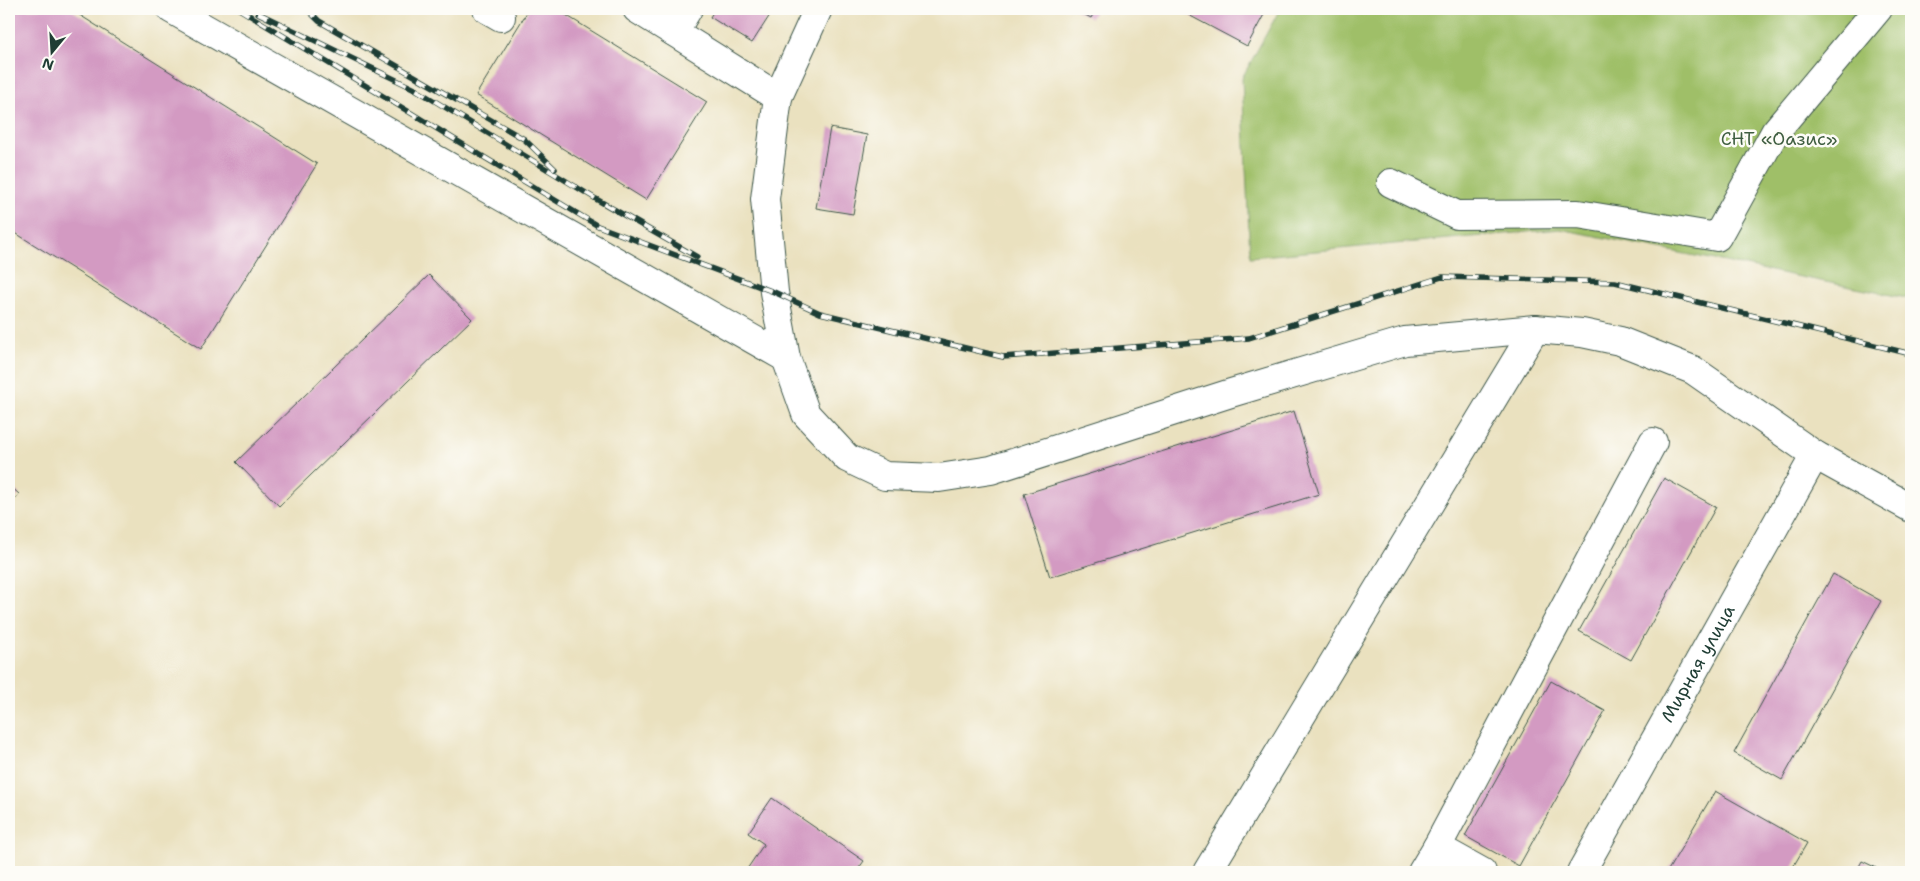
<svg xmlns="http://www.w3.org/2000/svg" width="1920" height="881" viewBox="0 0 1920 881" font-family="'Shantell Sans',sans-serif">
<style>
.green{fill:#9fbf68;stroke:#5f7e4e}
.building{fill:#d39ac2}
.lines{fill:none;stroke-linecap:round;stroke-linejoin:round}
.minor-casing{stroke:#3d5649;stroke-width:30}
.minor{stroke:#fff;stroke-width:28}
.rail-casing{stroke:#1f3d34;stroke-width:5.5}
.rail{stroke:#fdfcf7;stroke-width:4;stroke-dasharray:11;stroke-linecap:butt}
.labels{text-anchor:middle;stroke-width:5;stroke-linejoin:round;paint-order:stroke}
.park-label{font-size:18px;fill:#3f5e41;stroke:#fdfcf7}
.street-label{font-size:18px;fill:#1f3d34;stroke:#fdfcf7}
</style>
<rect width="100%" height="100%" fill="#fdfcf7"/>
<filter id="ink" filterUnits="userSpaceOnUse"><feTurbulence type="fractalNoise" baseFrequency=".02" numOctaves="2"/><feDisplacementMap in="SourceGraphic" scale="10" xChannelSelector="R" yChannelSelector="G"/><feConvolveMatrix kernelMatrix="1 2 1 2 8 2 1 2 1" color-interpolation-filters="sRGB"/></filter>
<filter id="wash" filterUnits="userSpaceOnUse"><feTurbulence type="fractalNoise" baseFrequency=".0096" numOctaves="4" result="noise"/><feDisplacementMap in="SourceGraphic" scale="20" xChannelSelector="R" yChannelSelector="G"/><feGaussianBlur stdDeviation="1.12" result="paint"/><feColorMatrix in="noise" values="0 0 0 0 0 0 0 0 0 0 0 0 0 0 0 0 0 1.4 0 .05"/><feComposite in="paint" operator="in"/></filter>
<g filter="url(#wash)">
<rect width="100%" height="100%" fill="#eae1bf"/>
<polygon class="green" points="1280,9 1911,9 1911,299 1560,229 1250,257 1242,78"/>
<g id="blocks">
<g class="building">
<polygon points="9,9 70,9 317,164 201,349 9,229"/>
<polygon points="529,9 556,9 707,102 646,200 476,95"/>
<polygon points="715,9 760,9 770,15 752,43 710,17"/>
<polygon points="1074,9 1096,9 1091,18"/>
<polygon points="1183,9 1267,9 1247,46 1181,11"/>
<polygon points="830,128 867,135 853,214 816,208"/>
<polygon points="429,275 472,319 279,506 236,462"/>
<polygon points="1294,411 1319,494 1050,577 1024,494"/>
<polygon points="1664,478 1716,507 1631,660 1579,631"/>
<polygon points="9,485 19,494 9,506"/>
<polygon points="1833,574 1881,601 1782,780 1734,753"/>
<polygon points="1551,681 1605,711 1519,866 1465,836"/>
<polygon points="1715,791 1807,843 1790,872 1667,872"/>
<polygon points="772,798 864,861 856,872 745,872 764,844 748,833"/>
<polygon points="1862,861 1885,872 1856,872"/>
</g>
</g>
</g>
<g filter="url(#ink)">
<use href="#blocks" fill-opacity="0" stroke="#3d5649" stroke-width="1"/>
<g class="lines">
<g class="minor-casing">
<g id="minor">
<polyline points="171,9 786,358"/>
<polyline points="487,9 501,17"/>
<polyline points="637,9 778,97"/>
<polyline points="818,9 778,97 765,199 774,292 786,358 806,414 847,458 885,476 939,478 991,470 1231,393 1405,341 1535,329 1582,333 1620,341 1693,370 1815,455 1911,508"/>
<polyline points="674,32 688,9"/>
<polyline points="1391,183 1457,215 1578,214 1717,237 1775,132 1878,9"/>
<polyline points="1437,847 1653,442"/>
<polyline points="1207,872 1535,329"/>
<polyline points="1422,872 1437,847 1482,872"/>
<path id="s1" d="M1581,872l234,-417"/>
</g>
</g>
<use href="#minor" class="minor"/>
<g class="rail-casing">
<g id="rail">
<polyline points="239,9 598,226 774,292 820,313 1003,357 1249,338 1442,277 1615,282 1911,354"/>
<polyline points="307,9 319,21 524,139 555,169"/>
<polyline points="258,13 415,89 596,199 697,257"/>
</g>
</g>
<use href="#rail" class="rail"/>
</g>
</g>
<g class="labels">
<g class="park-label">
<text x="1779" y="145">СНТ «Оазис»</text>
</g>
<g class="street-label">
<text dy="6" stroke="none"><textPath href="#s1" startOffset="239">Мирная улица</textPath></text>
</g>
</g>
<rect width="1920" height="881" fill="none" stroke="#fdfcf7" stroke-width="30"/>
<g transform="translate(52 52) rotate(198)" stroke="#fdfcf7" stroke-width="4" paint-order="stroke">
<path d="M0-4L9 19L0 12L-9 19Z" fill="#1f3d34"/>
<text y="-8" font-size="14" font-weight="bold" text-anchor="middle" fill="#1f3d34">N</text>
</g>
</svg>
